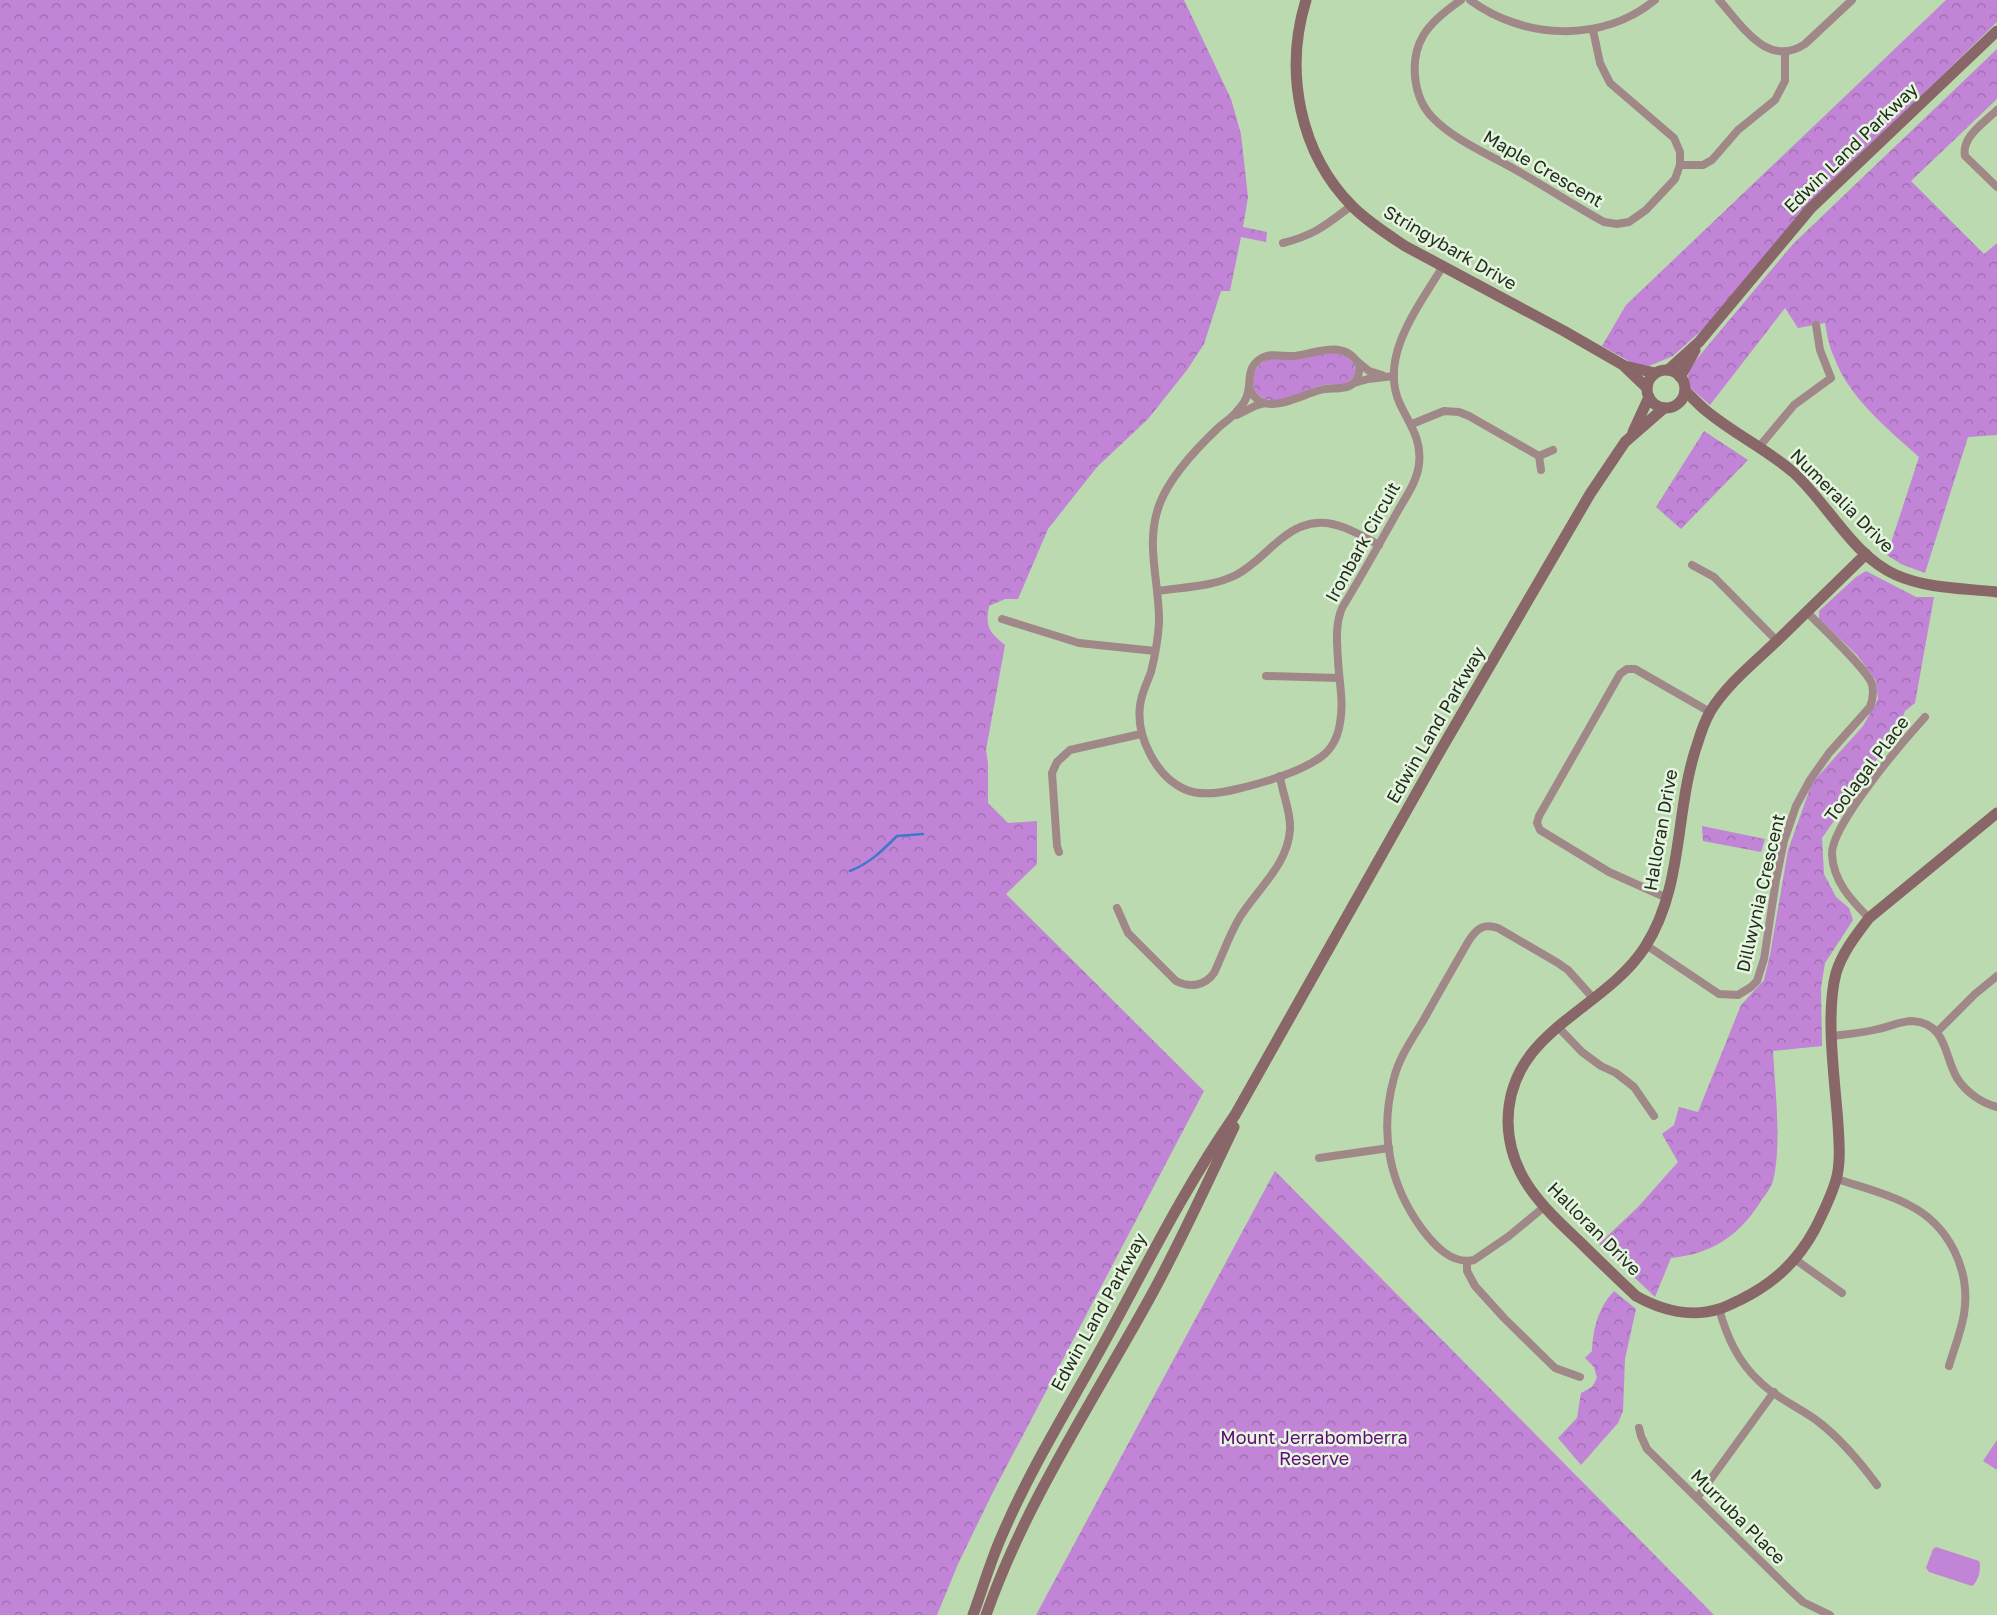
<svg xmlns="http://www.w3.org/2000/svg" width="1997" height="1615" viewBox="0 0 1997 1615" font-family="'Golos Text',sans-serif">
<style>
.green{fill:#c184d6}
.forest{fill:url(#forest-crowns)}
.lines{fill:none;stroke-linecap:round;stroke-linejoin:round}
.stream{stroke:#3e79ca;stroke-width:2.5}
.street{stroke:#a18888;stroke-width:8}
.secondary{stroke:#896667;stroke-width:11}
.labels{text-anchor:middle;stroke-width:5;stroke-linejoin:round;paint-order:stroke}
.street-label{font-size:18px;fill:#222e1d;stroke:#e5f5df}
.park-label{font-size:18px;fill:#600a78;stroke:#e5f5df}
</style>
<defs>
<pattern id="forest-crowns" width="20" height="18" patternUnits="userSpaceOnUse" patternTransform="scale(1.25)"><rect width="20" height="18" fill="#c184d6"/><path d="M2 6a3 3 0 1 1 6 0M12 15a3 3 0 1 1 6 0" fill="none" stroke="#9c6cad"/></pattern>
</defs>
<rect width="100%" height="100%" fill="#bbdaaf"/>
<g class="green">
<polygon points="1997,1440 1997,1470 1983,1461"/>
<path d="M1936,1547l43,14c3,7 -1,21 -7,25l-43,-14 -3,-4 7,-19z"/>
</g>
<g class="forest">
<path d="M0,0h1184l47,99 10,35 7,63 -5,30 24,5 -1,10 -25,-5 -11,54h-9l-17,53 -17,26 -39,49 -51,48 -49,62 -30,70h-13l-16,7c-4,21 0,26 16,39l-19,105 2,14v39l20,20 29,-2v43l-31,30 198,197 -212,403 -34,70 -21,51h-937z"/>
<polygon points="1946,0 1997,0 1997,22 1803,211 1704,328 1673,356 1649,366 1636,365 1602,346 1626,305"/>
<path d="M1997,49v50l-86,82 73,73 13,-11v192l-29,2 -43,136 -24,-9 -14,-9 32,-98c-32,-29 -70,-59 -85,-100 -5,-11 -7,-22 -9,-34l-27,5 -13,-20 -75,97 -24,-21 4,-17 103,-123z"/>
<path d="M1331,352l15,4 8,8c2,7 1,14 -5,18 -7,5 -18,1 -26,3 -18,4 -34,17 -52,15 -25,-3 -23,-32 -3,-41z"/>
<polygon points="1704,431 1748,460 1681,529 1656,507"/>
<path d="M1866,571l50,26h18l-19,106 -10,8 -6,17 -77,110 2,36 12,23 13,11 4,12 -28,43 -4,25 1,58 -49,5c2,37 9,94 0,130 -2,7 -8,14 -12,20 -21,34 -49,53 -90,57l-16,39 -56,-53 39,-37 40,-45 -16,-28 12,-9 5,-18 19,5 43,-107 23,-25 6,-25 18,-105 24,-67 51,-57 15,-27 -2,-18 -18,-25 -39,-37v-8l37,-34z"/>
<polygon points="1702,826 1765,839 1761,852 1703,841"/>
<polygon points="1275,1171 1714,1615 1036,1615"/>
<path d="M1614,1291l22,18 -11,50 -2,52 -5,12 -37,42 -23,-27 19,-20 4,-25 11,-6 5,-9 -3,-11 -9,-9 7,-7c1,-22 6,-43 22,-60z"/>
</g>
<g class="lines">
<path class="stream" d="M850,871c20,-8 32,-20 47,-35l26,-2"/>
<g class="street">
<path d="M1461,0c-13,9 -30,22 -38,36 -14,24 -10,62 10,82 21,22 57,37 83,52 30,17 59,36 88,52l13,2 12,-2 17,-12 29,-31 5,-14v-13l-6,-14 -64,-55 -10,-20 -7,-33"/>
<path d="M1470,0c54,40 133,43 185,0"/>
<path d="M1719,0c23,25 48,69 86,44l47,-44"/>
<path d="M1997,110c-12,12 -36,27 -32,46l32,31"/>
<polyline points="1680,165 1703,165 1712,160 1738,130 1775,100 1785,81 1785,52"/>
<path d="M1283,243c32,-8 43,-18 68,-37"/>
<polyline points="1358,362 1369,371 1382,375"/>
<polyline points="1354,383 1368,379 1394,376"/>
<path d="M1249,387c12,33 49,9 71,3 10,-3 25,1 34,-7 4,-4 6,-12 5,-18 -14,-26 -42,-12 -64,-9 -12,1 -24,-4 -35,3 -13,9 -9,20 -12,33 -1,6 -6,14 -11,19 -5,7 -14,12 -20,18 -21,20 -46,46 -57,74 -16,40 0,80 -1,120 -1,16 -4,33 -8,49 -4,11 -10,22 -11,34 -4,30 16,70 44,83 15,7 37,4 53,0 25,-6 63,-17 84,-32 11,-8 17,-21 19,-34 4,-21 -1,-42 -2,-63 -1,-18 -3,-35 4,-52 19,-31 36,-62 53,-92 9,-17 22,-33 24,-52 3,-24 -9,-39 -19,-60 -22,-47 19,-98 43,-138"/>
<polyline points="1237,415 1255,406 1265,403"/>
<polyline points="1412,424 1444,411 1459,412 1469,416 1539,456 1541,470"/>
<polyline points="1759,447 1794,405 1831,378 1820,350 1816,325"/>
<polyline points="1539,456 1553,450"/>
<polyline points="1692,565 1714,577 1777,641"/>
<path d="M1157,591c26,-4 55,-4 79,-16 17,-9 30,-24 45,-36 36,-30 63,-13 98,6"/>
<polyline points="1002,619 1079,643 1155,651"/>
<polyline points="1266,676 1339,678"/>
<polyline points="1059,852 1057,846 1052,773 1057,762 1070,750 1141,734"/>
<polyline points="1667,898 1609,872 1540,830 1537,823 1539,816 1620,674 1627,669 1635,669 1710,712"/>
<path d="M1117,908l11,25 48,48c14,7 29,5 38,-8 9,-19 15,-38 26,-56 18,-29 48,-52 50,-88 1,-18 -8,-36 -10,-53"/>
<path d="M1869,918c-18,-18 -36,-37 -37,-64 -1,-29 72,-114 93,-137"/>
<path d="M1646,945l73,49 19,1 13,-8 6,-6 7,-22 12,-79 8,-39 12,-35 14,-26 19,-27 41,-46c3,-8 4,-15 2,-23 -6,-16 -51,-57 -65,-72"/>
<polyline points="1557,1026 1582,1052 1601,1066 1616,1073 1634,1087 1654,1116"/>
<polyline points="1937,1032 1975,994 1997,976"/>
<path d="M1832,1036c16,-2 31,-3 46,-7 11,-2 23,-8 34,-8 35,2 32,35 45,57 9,14 24,25 40,29"/>
<polyline points="1319,1158 1389,1148"/>
<path d="M1837,1179c24,8 50,14 72,26 40,20 62,65 55,109 -3,18 -10,35 -15,52"/>
<path d="M1544,1207l-35,29 -35,24c-22,5 -40,-15 -52,-31 -33,-45 -43,-97 -28,-151 5,-20 18,-39 29,-57 15,-27 30,-53 45,-79 8,-13 15,-19 30,-14l60,35 10,7 25,28"/>
<polyline points="1796,1260 1842,1293"/>
<polyline points="1467,1261 1467,1271 1475,1286 1504,1318 1555,1368 1580,1377"/>
<path d="M1719,1309c8,28 19,53 41,73 17,17 41,26 60,41 23,18 40,39 57,62"/>
<polyline points="1639,1428 1641,1436 1647,1449 1789,1589 1803,1602 1830,1615"/>
<polyline points="1697,1498 1774,1392"/>
</g>
<g class="secondary">
<path d="M1306,0c-22,71 -7,153 47,207 15,15 34,27 52,39l159,85 59,34 24,23"/>
<polyline points="1625,366 1655,373"/>
<polyline points="1668,370 1699,342 1811,208 1997,31"/>
<circle cx="1666" cy="389" r="19"/>
<polyline points="1680,377 1695,350"/>
<path d="M1685,391c7,6 12,12 19,18 28,24 63,40 90,64 34,31 60,84 102,102 32,14 67,13 101,17"/>
<polyline points="1633,432 1649,397"/>
<path d="M1866,554c-28,27 -55,54 -83,81 -24,24 -55,47 -73,77 -5,9 -9,20 -12,30 -24,67 -13,143 -53,205 -42,65 -137,83 -137,175 1,54 35,85 71,119 19,19 38,37 57,55 25,14 55,22 83,13 7,-2 14,-6 21,-9 34,-17 57,-38 75,-71 8,-16 16,-32 21,-49 5,-17 3,-39 2,-56 -3,-44 -13,-109 -2,-151 6,-20 20,-38 33,-55l128,-105"/>
<path d="M973,1615c10,-27 18,-56 30,-82 30,-70 71,-134 107,-201 40,-74 77,-148 125,-217l204,-362 151,-259 35,-52 39,-34"/>
<path d="M986,1615c38,-109 105,-211 161,-312 32,-57 59,-118 87,-176"/>
</g>
</g>
<g class="labels">
<g class="street-label">
<text transform="translate(1851 148) rotate(-44)" y="6">Edwin Land Parkway</text>
<text transform="translate(1543 169) rotate(30)" y="6">Maple Crescent</text>
<text transform="translate(1450 248) rotate(30)" y="6">Stringybark Drive</text>
<text transform="translate(1842 501) rotate(45)" y="6">Numeralia Drive</text>
<text transform="translate(1363 542) rotate(-61)" y="6">Ironbark Circuit</text>
<text transform="translate(1436 725) rotate(-60)" y="6">Edwin Land Parkway</text>
<text transform="translate(1867 769) rotate(-53)" y="6">Toolagal Place</text>
<text transform="translate(1661 830) rotate(-80)" y="6">Halloran Drive</text>
<text transform="translate(1761 893) rotate(-77)" y="6">Dillwynia Crescent</text>
<text transform="translate(1594 1229) rotate(45)" y="6">Halloran Drive</text>
<text transform="translate(1099 1312) rotate(-61)" y="6">Edwin Land Parkway</text>
<text transform="translate(1738 1517) rotate(45)" y="6">Murruba Place</text>
</g>
<g class="park-label">
<text x="1314" y="1444">Mount Jerrabomberra<tspan x="1314" dy="21">Reserve</tspan></text>
</g>
</g>
</svg>
